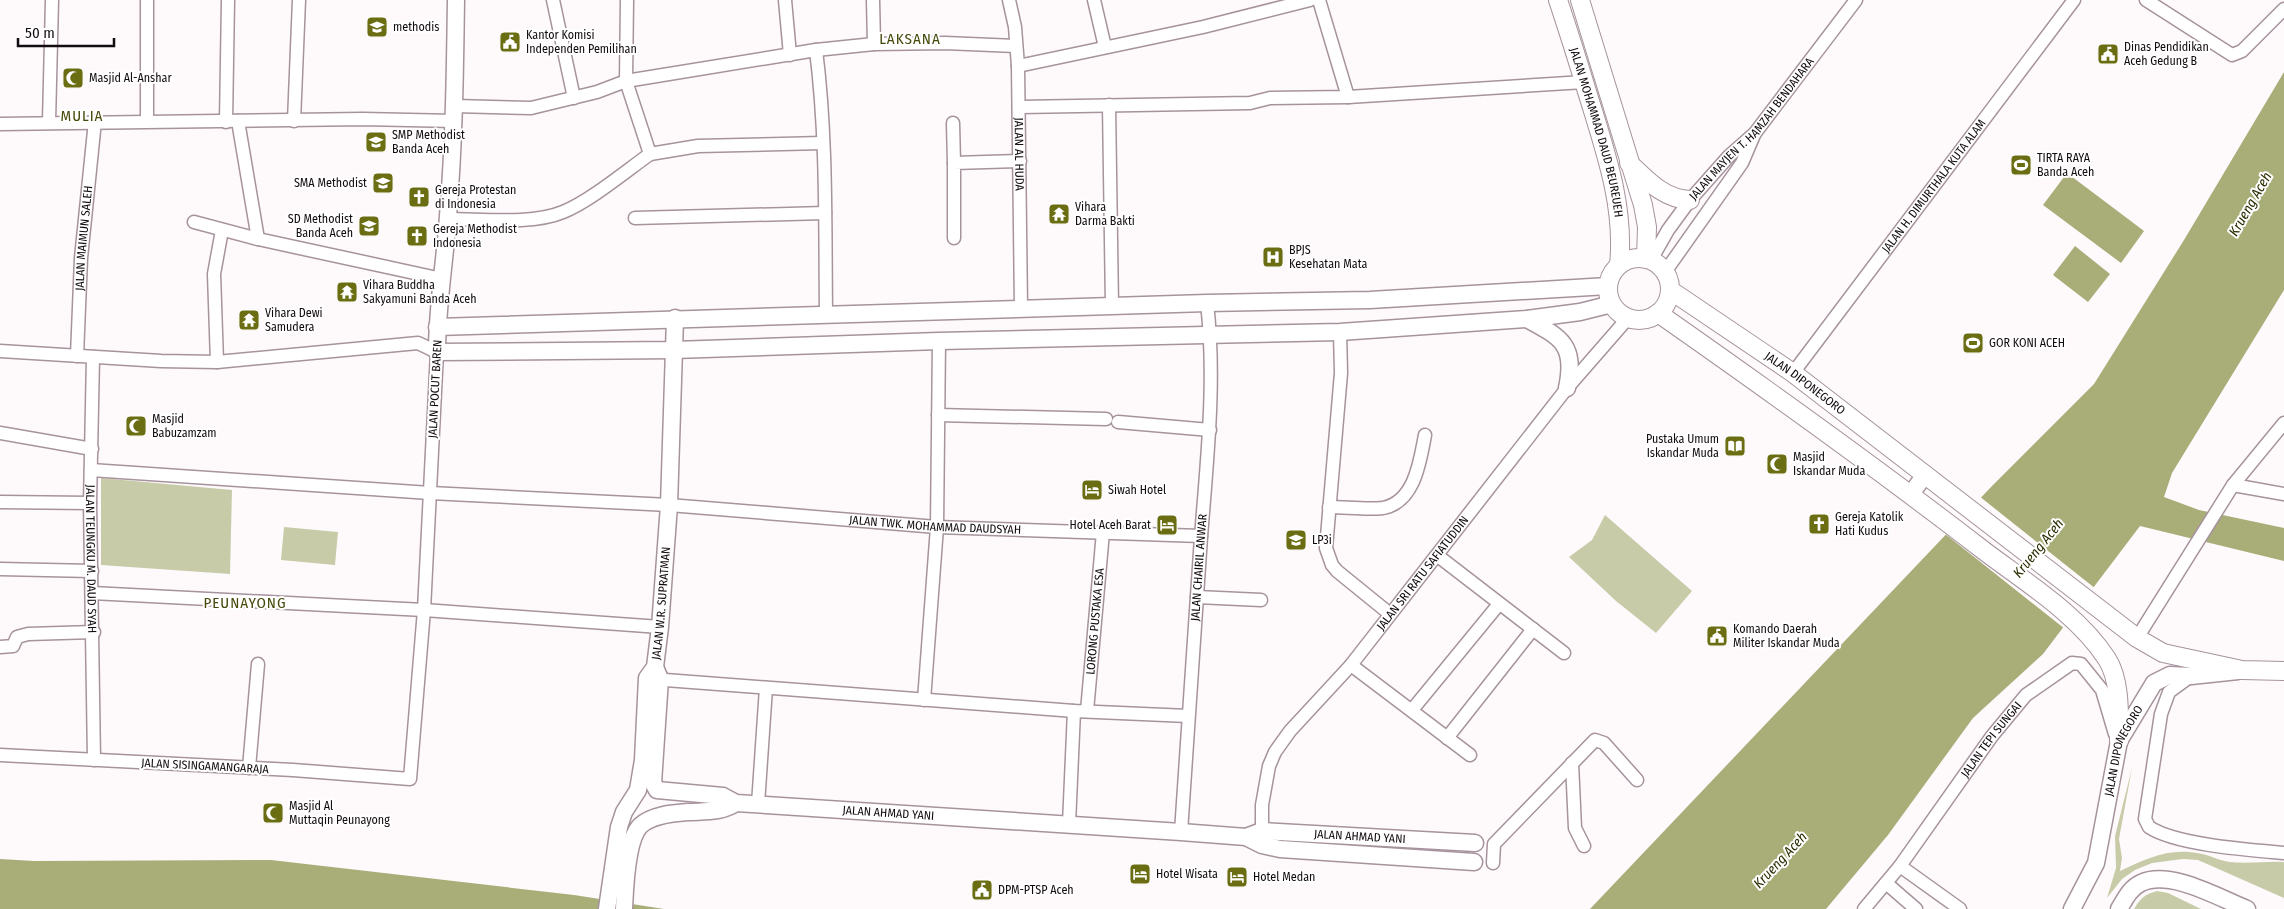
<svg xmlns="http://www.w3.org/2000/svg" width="2284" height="909" viewBox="0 0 2284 909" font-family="'Fira Sans Condensed',sans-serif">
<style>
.green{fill:#c8cba8}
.water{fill:#a9ad78}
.pier{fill:#fefafc}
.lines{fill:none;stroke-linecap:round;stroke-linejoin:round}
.minor-casing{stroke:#a6939d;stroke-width:15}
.major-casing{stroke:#a6939d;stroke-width:19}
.highway-casing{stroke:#a6939d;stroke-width:20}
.minor{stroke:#fff;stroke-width:12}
.major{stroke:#fff;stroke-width:16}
.highway{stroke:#fff;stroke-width:18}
.labels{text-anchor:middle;stroke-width:4;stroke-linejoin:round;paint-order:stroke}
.poi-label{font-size:12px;fill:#120b0f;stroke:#fff;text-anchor:start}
.street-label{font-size:12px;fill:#120b0f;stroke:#fff}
.water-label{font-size:14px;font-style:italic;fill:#2c2e02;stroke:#fff}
.quarter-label{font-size:15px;letter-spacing:1px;fill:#47490b;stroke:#fff}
</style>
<rect width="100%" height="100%" fill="#fefafc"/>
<g class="green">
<polygon points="101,478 232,490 230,574 101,565"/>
<polygon points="1605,515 1692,591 1656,633 1616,601 1569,557 1592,540"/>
<polygon points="284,527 338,532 335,565 281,560"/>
<path d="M2132,768l-13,71 3,19 -2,13c26,-12 47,-23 77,-18 11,1 22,8 33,9 18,2 36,-1 54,0v36l-86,-38 -15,-1 -31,4 -17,7 -13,9 -15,19 9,-30 -1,-32z"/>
<path d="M2157,891l11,2 33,16h-67c6,-11 12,-15 23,-18z"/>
</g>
<g class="water">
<polygon points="2284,72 2284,290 2172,473 2164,497 2199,510 2284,528 2284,561 2140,526 2043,654 1973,718 1888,835 1826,909 1590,909 1992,486 2094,384 2184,240"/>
<polygon points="2067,173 2144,231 2121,263 2043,205"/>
<polygon points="2075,246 2110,274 2088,302 2053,275"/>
<polygon points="0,859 34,861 271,860 574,895 664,909 0,909"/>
</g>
<polygon class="pier" points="1979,496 2096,589 2065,629 1944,533"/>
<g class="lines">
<g class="minor-casing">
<g id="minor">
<polyline points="147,0 147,121"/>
<polyline points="553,0 574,98"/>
<polyline points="785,0 790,55"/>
<polyline points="873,0 874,44"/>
<path id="s1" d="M1009,0l6,27 3,39 3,243"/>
<polyline points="1094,0 1105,47"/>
<polyline points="1319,0 1348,97"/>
<polyline points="2146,0 2232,55 2242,51 2284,9"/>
<polyline points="816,50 874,44 945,43 1016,46"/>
<polyline points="1018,66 1203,27 1310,0"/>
<polyline points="1109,105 1112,307"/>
<path d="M455,106l76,2 66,-16 29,-11 190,-31c11,87 9,176 10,264"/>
<polyline points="1020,107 1250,103 1270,98 1348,97 1584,82"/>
<polyline points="238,121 258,239"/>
<polyline points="294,121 299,0"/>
<polyline points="49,122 52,0"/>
<polyline points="226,122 228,0"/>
<polyline points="953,123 954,163"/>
<polyline points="0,124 363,119 455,121"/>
<polyline points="650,154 698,146 822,143"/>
<polyline points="635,218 825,213"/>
<path d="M448,219c35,0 84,6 115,-7 27,-11 63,-41 87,-58l-24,-73 1,-81"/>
<polyline points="194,222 258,239 442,279"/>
<polyline points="954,238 954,163 1020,161"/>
<path id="s2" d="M1651,260l17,-30 22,-30 39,-44 26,-23 101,-133"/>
<polyline points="1665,272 1742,163 1754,135"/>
<polyline points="1340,332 1341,373 1326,548 1332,565 1337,571 1390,614"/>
<polyline points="0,351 161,361 217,362 418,343 437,352 424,610 410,779 293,770 0,755"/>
<path id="s3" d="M77,356l4,-98 14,-137"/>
<path id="s4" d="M93,357l-3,146 4,257"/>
<polyline points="217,362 214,274 222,230"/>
<path id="s5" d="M1793,373l281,-373"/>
<polyline points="938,415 1106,419"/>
<polyline points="1118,422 1210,430"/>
<polyline points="0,433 92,449"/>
<path id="s6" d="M91,470l339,23 239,12 268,22 264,9"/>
<polyline points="2233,485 2284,423"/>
<polyline points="0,502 90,503"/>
<path d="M1329,507c17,0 37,3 54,1 32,-6 37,-47 42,-73"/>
<polyline points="1438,556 1564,653"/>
<polyline points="0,569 92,571"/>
<polyline points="92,593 424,610 660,627"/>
<polyline points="1197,597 1261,600"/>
<polyline points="2137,638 2233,485 2284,494"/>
<polyline points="0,647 13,646 17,637 28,634 94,632"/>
<polyline points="1351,665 1470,755"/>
<path d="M2191,676l-22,16 -8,22 -16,105 4,8c27,18 101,23 135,26"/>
<polyline points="652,679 1074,711 1188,716"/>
<polyline points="924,700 937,527 939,341"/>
<polyline points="1412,710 1499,604"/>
<path id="s7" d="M1087,711l16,-179"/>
<polyline points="1447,738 1533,629"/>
<polyline points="1572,763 1575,828 1584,846"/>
<polyline points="249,768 258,664"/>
<polyline points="758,804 766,688"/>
<polyline points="1069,824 1074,711"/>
<path id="s8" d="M1181,832c6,-99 13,-197 20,-295 6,-78 15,-156 6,-234"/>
<path id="s9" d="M1262,840v-35l7,-39 6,-14 15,-21 61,-66 216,-277 61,-70"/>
<polyline points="1493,863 1494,844 1595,740 1604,743 1637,780"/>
<polyline points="1900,866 1960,909"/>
<polyline points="1886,883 1916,909"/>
<path id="s10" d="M1864,909l36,-43 92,-130 34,-41 46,-32 9,1 21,26 13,44"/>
</g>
</g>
<g class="major-casing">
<g id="major">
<path d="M456,0c-1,72 -2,144 -8,216 -3,45 -11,90 -11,136l237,-2 265,-9 401,-9 187,-13 53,-7 32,-8"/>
<path d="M1527,319c35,19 49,26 40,69"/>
<polyline points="437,327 1207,303 1370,300 1608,286"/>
<polyline points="1911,494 1924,476"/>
<path id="s11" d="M655,667l5,12 -7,104 4,7 66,6 13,7 445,29 65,5 16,8 18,4 194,13"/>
<path id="s12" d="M1246,837l16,-6 213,12"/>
<path id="s13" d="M607,909l12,-82 5,-15 14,-22 5,-30 4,-82 8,-11 5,-40 9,-122 6,-187"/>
<path d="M624,909c1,-20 2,-68 16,-83 11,-11 33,-13 48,-14 19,-1 31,1 48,-9"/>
<path id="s14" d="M2072,909l24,-46 23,-122 35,-58 16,-8 21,1 47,-5"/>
<path d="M2119,909c6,-10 11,-21 22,-26 29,-14 78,15 106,26"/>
</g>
</g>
<g class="highway-casing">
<g id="highway">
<path id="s15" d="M1558,0c11,33 21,65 31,98 17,55 36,110 30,167"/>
<polyline points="1580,0 1643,205 1647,227 1646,259"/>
<path d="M1629,163c19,18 35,36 61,37"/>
<circle cx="1639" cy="289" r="31"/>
<path id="s16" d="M1670,290l123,83 344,265 26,15 79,17 42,1"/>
<path d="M1658,313c110,77 219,155 325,237 42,32 95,64 124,109 14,22 12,57 12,82"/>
</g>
</g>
<use href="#minor" class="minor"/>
<use href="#major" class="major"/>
<use href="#highway" class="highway"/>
</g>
<defs>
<g id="school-square" transform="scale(1.125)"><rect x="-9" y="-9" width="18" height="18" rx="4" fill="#6a6d11" stroke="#fff"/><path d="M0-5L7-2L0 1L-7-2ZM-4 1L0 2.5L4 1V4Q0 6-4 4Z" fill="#fff"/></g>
<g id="civic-square" transform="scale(1.125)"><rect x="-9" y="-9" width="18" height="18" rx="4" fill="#6a6d11" stroke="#fff"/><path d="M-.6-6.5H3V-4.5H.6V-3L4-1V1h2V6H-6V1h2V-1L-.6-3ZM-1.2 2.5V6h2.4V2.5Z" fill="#fff"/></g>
<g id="mosque-square" transform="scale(1.125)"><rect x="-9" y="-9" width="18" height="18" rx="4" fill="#6a6d11" stroke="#fff"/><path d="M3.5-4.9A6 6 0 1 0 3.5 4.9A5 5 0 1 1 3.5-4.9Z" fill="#fff"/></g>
<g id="stadium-square" transform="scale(1.125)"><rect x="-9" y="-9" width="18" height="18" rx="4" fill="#6a6d11" stroke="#fff"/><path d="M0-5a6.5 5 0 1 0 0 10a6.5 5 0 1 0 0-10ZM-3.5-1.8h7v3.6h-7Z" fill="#fff"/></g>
<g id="church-square" transform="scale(1.125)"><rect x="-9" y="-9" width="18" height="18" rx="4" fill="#6a6d11" stroke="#fff"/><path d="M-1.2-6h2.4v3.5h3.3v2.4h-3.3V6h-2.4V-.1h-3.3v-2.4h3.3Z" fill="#fff"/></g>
<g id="temple-square" transform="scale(1.125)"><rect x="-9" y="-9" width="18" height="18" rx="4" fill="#6a6d11" stroke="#fff"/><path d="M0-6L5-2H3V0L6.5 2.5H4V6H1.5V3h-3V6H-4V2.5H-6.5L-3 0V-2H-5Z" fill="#fff"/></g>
<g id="hospital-square" transform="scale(1.125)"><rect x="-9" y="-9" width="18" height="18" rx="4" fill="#6a6d11" stroke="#fff"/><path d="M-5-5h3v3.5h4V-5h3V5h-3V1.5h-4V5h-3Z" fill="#fff"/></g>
<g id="library-square" transform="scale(1.125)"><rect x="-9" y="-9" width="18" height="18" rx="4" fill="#6a6d11" stroke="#fff"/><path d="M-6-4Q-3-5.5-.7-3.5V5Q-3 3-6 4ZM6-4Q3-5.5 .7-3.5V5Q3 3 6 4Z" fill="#fff"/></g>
<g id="hotel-square" transform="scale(1.125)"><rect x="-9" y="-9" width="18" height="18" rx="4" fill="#6a6d11" stroke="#fff"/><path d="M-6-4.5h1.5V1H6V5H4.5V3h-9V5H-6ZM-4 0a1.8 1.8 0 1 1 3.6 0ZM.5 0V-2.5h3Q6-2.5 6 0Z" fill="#fff"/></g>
<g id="university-square" transform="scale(1.125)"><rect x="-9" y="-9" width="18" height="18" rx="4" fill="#6a6d11" stroke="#fff"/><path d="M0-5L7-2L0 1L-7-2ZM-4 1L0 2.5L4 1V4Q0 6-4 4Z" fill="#fff"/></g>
</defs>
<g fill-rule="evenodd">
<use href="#school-square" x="377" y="27"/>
<use href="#civic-square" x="510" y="42"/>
<use href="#civic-square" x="2108" y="54"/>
<use href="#mosque-square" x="73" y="78"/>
<use href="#school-square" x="376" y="142"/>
<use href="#stadium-square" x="2021" y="165"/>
<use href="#school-square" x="383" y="183"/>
<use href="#church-square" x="419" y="197"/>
<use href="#temple-square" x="1059" y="214"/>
<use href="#school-square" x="369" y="226"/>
<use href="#church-square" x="417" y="236"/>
<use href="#hospital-square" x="1273" y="257"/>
<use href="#temple-square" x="347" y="292"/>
<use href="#temple-square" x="249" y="320"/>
<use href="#stadium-square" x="1973" y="343"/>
<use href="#mosque-square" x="136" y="426"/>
<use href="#library-square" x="1735" y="446"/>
<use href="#mosque-square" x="1777" y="464"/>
<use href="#hotel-square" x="1092" y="490"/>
<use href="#church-square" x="1819" y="524"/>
<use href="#hotel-square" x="1167" y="525"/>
<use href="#university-square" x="1296" y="540"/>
<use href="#civic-square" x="1717" y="636"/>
<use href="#mosque-square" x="273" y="813"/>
<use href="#hotel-square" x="1140" y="874"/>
<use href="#hotel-square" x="1237" y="877"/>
<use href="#civic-square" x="982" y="890"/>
</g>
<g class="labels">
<g class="poi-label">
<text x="393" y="31">methodis</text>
<text x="526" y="39">Kantor Komisi<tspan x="526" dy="14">Independen Pemilihan</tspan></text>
<text x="2124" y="51">Dinas Pendidikan<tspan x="2124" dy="14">Aceh Gedung B</tspan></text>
<text x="89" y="82">Masjid Al-Anshar</text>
<text x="392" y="139">SMP Methodist<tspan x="392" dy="14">Banda Aceh</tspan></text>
<text x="2037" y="162">TIRTA RAYA<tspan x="2037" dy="14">Banda Aceh</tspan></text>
<text x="367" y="187" text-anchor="end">SMA Methodist</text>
<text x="435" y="194">Gereja Protestan<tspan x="435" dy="14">di Indonesia</tspan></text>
<text x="1075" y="211">Vihara<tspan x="1075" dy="14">Darma Bakti</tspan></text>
<text x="353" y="223" text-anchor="end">SD Methodist<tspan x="353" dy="14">Banda Aceh</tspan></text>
<text x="433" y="233">Gereja Methodist<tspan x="433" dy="14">Indonesia</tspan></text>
<text x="1289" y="254">BPJS<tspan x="1289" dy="14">Kesehatan Mata</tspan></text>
<text x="363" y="289">Vihara Buddha<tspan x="363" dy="14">Sakyamuni Banda Aceh</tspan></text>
<text x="265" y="317">Vihara Dewi<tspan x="265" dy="14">Samudera</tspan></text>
<text x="1989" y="347">GOR KONI ACEH</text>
<text x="152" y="423">Masjid<tspan x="152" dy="14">Babuzamzam</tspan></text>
<text x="1719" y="443" text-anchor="end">Pustaka Umum<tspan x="1719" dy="14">Iskandar Muda</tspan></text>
<text x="1793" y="461">Masjid<tspan x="1793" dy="14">Iskandar Muda</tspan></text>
<text x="1108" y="494">Siwah Hotel</text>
<text x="1835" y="521">Gereja Katolik<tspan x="1835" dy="14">Hati Kudus</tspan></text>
<text x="1151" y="529" text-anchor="end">Hotel Aceh Barat</text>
<text x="1312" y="544">LP3i</text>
<text x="1733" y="633">Komando Daerah<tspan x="1733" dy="14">Militer Iskandar Muda</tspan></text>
<text x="289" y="810">Masjid Al<tspan x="289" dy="14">Muttaqin Peunayong</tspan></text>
<text x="1156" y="878">Hotel Wisata</text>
<text x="1253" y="881">Hotel Medan</text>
<text x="998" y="894">DPM-PTSP Aceh</text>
</g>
<g class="street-label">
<text dy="4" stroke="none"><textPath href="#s2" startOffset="166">JALAN MAYJEN T. HAMZAH BENDAHARA</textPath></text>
<text dy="4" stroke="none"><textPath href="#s15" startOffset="138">JALAN MOHAMMAD DAUD BEUREUEH</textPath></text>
<text dy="4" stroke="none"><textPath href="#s1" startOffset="155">JALAN AL HUDA</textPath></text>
<text dy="4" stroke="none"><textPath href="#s5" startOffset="234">JALAN H. DIMURTHALA KUTA ALAM</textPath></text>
<text dy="4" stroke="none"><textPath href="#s3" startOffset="118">JALAN MAIMUN SALEH</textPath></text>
<text dy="4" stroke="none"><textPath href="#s16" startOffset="164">JALAN DIPONEGORO</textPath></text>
<text transform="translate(435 389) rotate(-87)" y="4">JALAN POCUT BAREN</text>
<text dy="4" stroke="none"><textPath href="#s6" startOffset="846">JALAN TWK. MOHAMMAD DAUDSYAH</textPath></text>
<text dy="4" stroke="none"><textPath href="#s4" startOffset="202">JALAN TEUNGKU M. DAUD SYAH</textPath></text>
<text dy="4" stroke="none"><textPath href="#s8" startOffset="265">JALAN CHAIRIL ANWAR</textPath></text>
<text dy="4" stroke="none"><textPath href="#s9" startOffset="322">JALAN SRI RATU SAFIATUDDIN</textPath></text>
<text dy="4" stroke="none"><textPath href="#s13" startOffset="315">JALAN W.R. SUPRATMAN</textPath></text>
<text dy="4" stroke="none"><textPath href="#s7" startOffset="90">LORONG PUSTAKA ESA</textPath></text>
<text dy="4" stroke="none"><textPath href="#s10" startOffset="212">JALAN TEPI SUNGAI</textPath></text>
<text dy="4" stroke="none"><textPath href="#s14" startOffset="168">JALAN DIPONEGORO</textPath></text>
<text transform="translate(205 766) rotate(3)" y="4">JALAN SISINGAMANGARAJA</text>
<text dy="4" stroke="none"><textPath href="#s11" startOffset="359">JALAN AHMAD YANI</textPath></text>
<text dy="4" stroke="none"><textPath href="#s12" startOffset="115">JALAN AHMAD YANI</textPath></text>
</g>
<g class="water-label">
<text transform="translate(2250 204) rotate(-60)" y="5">Krueng Aceh</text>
<text transform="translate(2038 548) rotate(-51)" y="5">Krueng Aceh</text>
<text transform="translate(1780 860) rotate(-47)" y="5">Krueng Aceh</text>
</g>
<g class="quarter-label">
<text x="910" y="44">LAKSANA</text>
<text x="82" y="121">MULIA</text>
<text x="245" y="608">PEUNAYONG</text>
</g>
</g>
<path d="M18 38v8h96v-8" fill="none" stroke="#120b0f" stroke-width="2.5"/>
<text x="25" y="38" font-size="15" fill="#120b0f" stroke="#ffffff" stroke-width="4" paint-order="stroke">50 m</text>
</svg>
